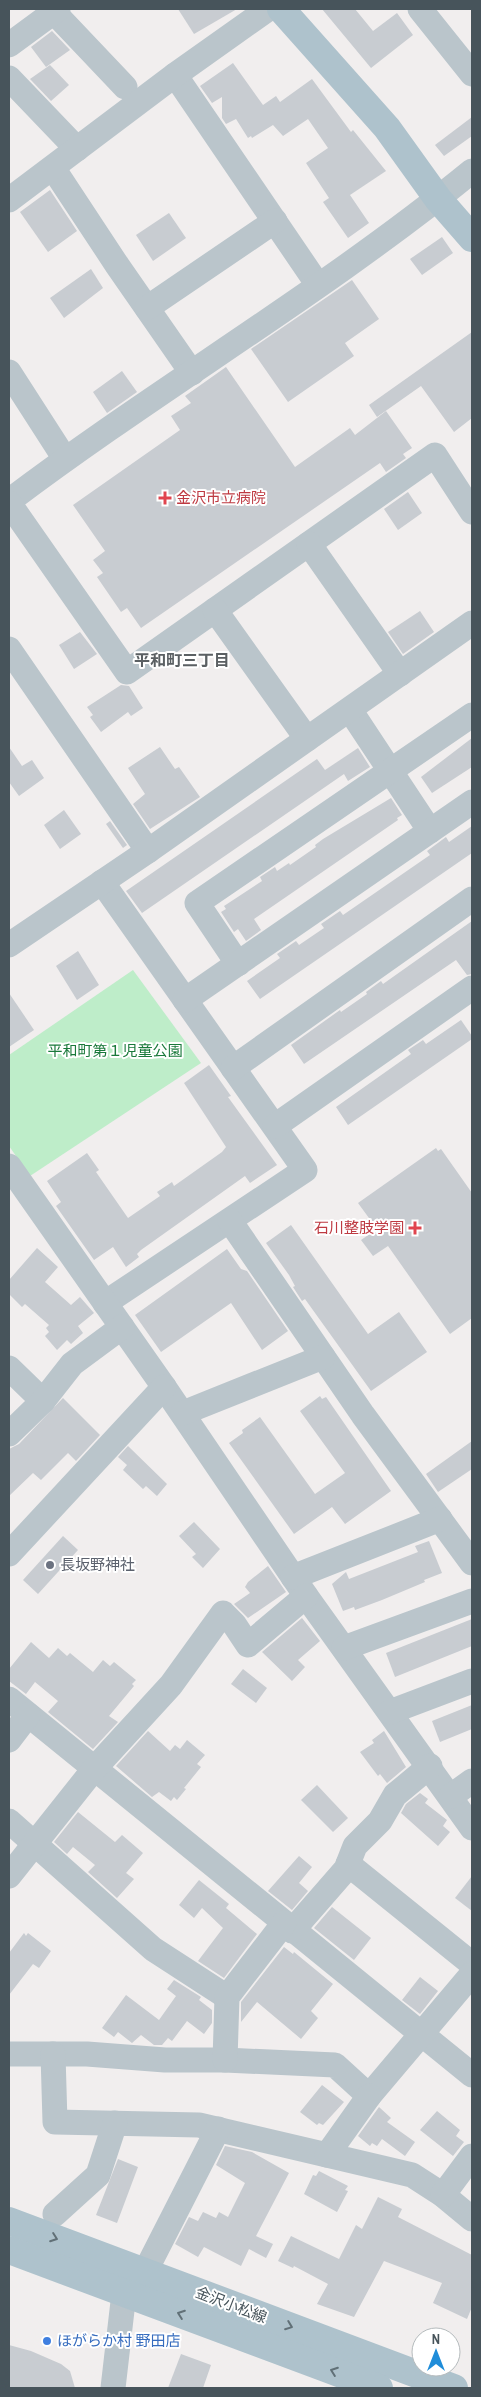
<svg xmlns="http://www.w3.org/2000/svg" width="481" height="2397" viewBox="0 0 481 2397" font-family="'Archivo Narrow','Noto Sans JP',sans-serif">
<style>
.green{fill:#beedc9}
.building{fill:#c8ccd1}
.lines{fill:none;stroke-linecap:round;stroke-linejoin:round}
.minor{stroke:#bac5cb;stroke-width:25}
.major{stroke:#aec2cc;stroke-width:28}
.oneway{stroke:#617077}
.health-dot{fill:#e0444e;stroke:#fff;stroke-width:2}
.worship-dot{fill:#6b7280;stroke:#fff;stroke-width:2}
.shop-dot{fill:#3f7fe0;stroke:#fff;stroke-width:2}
.labels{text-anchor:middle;stroke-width:4;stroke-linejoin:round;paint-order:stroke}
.health-label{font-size:15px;fill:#be3a42;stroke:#fff;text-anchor:start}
.park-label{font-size:15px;fill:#1a793b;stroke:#fff}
.worship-label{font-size:15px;fill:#5b616d;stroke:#fff;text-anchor:start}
.street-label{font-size:15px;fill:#47545b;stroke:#fff}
.shop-label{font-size:15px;fill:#366cbe;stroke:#fff;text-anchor:start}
.neighbourhood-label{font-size:16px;font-weight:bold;fill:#5b6063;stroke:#fff}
</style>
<rect width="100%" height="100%" fill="#f1eeee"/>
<polygon class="green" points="133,970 201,1063 30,1176 9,1146 9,1055"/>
<g class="building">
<polygon points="178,9 237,9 194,34"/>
<polygon points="322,9 355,9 373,31 397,13 413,35 371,68"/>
<polygon points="52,31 70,50 46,67 31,47"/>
<polygon points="233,63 263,105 276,96 280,102 312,79 351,132 353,130 386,171 350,195 369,223 348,238 323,202 329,198 306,163 328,148 308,119 283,136 273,125 252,138 251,136 248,138 236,119 226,124 222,118 222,97 212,103 200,86"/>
<polygon points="50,65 69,85 51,101 30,79"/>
<polygon points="472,117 472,136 444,156 435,145"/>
<polygon points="50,190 77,231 48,252 20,212"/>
<polygon points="169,213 186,238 153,261 136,235"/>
<polygon points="442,237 453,253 422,275 410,259"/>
<polygon points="91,269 103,288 64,318 50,298"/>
<polygon points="352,280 379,319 345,343 354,356 288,402 251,349"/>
<polygon points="472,332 472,418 454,432 421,386 377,417 369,405"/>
<polygon points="226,367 295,467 350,428 355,435 386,411 412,448 403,454 406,458 386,472 380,463 141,628 127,608 121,612 97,577 103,573 93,560 105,551 73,505 180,430 171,416 191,403 185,396"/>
<polygon points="122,371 137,392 107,413 93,392"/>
<polygon points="408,492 422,513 398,530 384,509"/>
<polygon points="420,611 434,632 403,654 388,632"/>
<polygon points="80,632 97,654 74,669 59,645"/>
<polygon points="121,685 129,686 143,708 131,716 128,712 101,732 90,717 93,715 87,707"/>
<polygon points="472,738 472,767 432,793 421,777"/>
<polygon points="9,747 22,766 32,760 44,778 19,796 9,782"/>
<polygon points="160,747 175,769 179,767 200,797 150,829 133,804 145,794 128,768"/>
<polygon points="358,748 370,767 348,781 344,774 142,913 126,891 317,759 325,770"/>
<polygon points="391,798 402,815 397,818 398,820 254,919 261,930 246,941 238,929 234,932 221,912 226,909 224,906 262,881 260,877 275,867 277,871 289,863 290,865 316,847 315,845 323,839"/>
<polygon points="64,810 81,834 60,849 44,825"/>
<polygon points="110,821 127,845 123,848 106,824"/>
<polygon points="472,826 472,853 260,999 247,981 280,958 277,954 296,941 299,945 324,928 321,924 340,911 343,915 430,855 427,851 446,837 449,842"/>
<polygon points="472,921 472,974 467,975 456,960 304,1064 291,1045 340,1010 341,1012 367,994 366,992 381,981 383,984"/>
<polygon points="78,951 99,985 77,1000 56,966"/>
<polygon points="9,993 34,1030 9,1047"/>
<polygon points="461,1020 472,1036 472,1039 348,1125 336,1107 411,1054 408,1050 423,1040 426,1044"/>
<polygon points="209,1065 231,1096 228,1097 277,1165 250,1183 245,1176 141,1250 137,1254 139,1257 126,1267 113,1247 94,1260 56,1206 61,1202 47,1181 87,1153 99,1170 96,1172 128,1218 160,1196 157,1192 172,1182 174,1186 222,1152 226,1147 184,1083"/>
<polygon points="436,1148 438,1151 441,1149 472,1193 472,1318 450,1334 388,1246 373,1256 361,1240 377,1229 358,1203"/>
<polygon points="291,1225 368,1334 399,1312 427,1352 371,1391 305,1299 302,1301 293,1287 295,1286 289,1275 266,1243"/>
<polygon points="37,1248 58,1267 45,1282 71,1305 80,1297 94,1313 78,1326 83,1333 71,1344 67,1340 57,1350 45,1336 49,1332 46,1328 49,1325 25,1304 22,1307 9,1294 9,1280"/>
<polygon points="227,1249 241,1269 247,1271 288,1331 262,1350 231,1303 161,1352 135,1315"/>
<polygon points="320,1396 322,1399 326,1397 391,1491 345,1524 332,1507 294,1534 229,1443 243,1433 242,1430 260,1417 315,1494 345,1473 300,1411"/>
<polygon points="63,1398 100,1435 76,1461 68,1453 41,1480 33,1473 9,1496 9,1449 19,1444"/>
<polygon points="472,1441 472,1469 438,1492 426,1474"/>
<polygon points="128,1446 167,1484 157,1496 146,1486 143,1489 123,1470 127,1465 118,1457"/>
<polygon points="194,1522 220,1549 203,1568 192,1557 196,1554 179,1536"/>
<polygon points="63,1536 78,1550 38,1594 23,1580"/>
<polygon points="429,1541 442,1573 424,1580 425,1582 382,1600 355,1610 354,1607 343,1611 332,1584 346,1572 349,1579 418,1552 415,1546"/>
<polygon points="268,1566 286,1592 248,1618 234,1604 250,1593 245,1587 248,1582"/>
<polygon points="302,1618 320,1641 298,1660 305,1667 292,1681 262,1652"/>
<polygon points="472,1619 472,1646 395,1677 386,1653"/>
<polygon points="31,1642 49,1658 58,1648 67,1656 70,1653 93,1672 103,1660 110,1666 114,1662 136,1680 132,1684 134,1686 109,1716 118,1722 93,1749 48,1712 58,1701 35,1682 26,1694 9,1681 9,1669"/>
<polygon points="243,1669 267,1688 256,1703 231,1684"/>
<polygon points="472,1705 472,1729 440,1742 432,1721"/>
<polygon points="148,1731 170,1751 175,1745 180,1749 187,1740 205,1755 197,1764 201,1767 184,1788 186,1789 177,1800 174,1797 171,1801 159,1792 152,1797 116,1766"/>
<polygon points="384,1731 406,1767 387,1783 380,1774 378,1776 360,1752 374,1743 372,1740"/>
<polygon points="317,1785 348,1818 333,1832 301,1800"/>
<polygon points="420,1793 428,1799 425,1803 447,1820 443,1826 450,1832 438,1846 401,1813 406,1804"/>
<polygon points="78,1812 115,1842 122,1835 143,1853 126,1873 134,1879 117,1898 88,1872 95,1865 73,1847 67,1854 54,1842"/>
<polygon points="299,1856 312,1867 299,1883 308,1891 292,1910 268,1891"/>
<polygon points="472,1876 472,1911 455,1898"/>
<polygon points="199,1880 229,1904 226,1908 257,1934 224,1978 198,1961 223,1928 202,1908 194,1918 179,1905"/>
<polygon points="332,1907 371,1938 354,1960 314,1928"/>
<polygon points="24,1933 26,1936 28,1933 51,1951 39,1968 33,1964 9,1995 9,1953"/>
<polygon points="284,1947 293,1954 294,1952 333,1984 311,2011 318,2018 301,2039 257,2002 241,2022 241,2002"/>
<polygon points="420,1977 438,1991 420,2014 402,2000"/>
<polygon points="174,1980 201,1997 199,2000 212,2010 212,2023 204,2034 187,2021 172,2041 168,2038 162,2045 154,2045 141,2035 132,2043 118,2032 114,2037 102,2028 126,1995 159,2020 176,1996 167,1989"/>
<polygon points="322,2085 344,2102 323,2125 319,2123 317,2125 300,2112"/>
<polygon points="379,2107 391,2118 387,2122 415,2142 405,2156 382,2139 377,2146 372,2143 370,2146 358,2136"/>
<polygon points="437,2111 460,2130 456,2136 464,2142 453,2156 420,2130"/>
<polygon points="225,2146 252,2152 289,2173 256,2236 273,2244 266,2258 249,2249 241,2266 204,2247 198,2257 175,2244 189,2217 198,2221 203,2212 216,2218 219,2212 228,2217 245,2183 216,2165"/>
<polygon points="118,2159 138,2167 117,2223 96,2215"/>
<polygon points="319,2171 348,2186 345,2190 348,2191 337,2212 304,2194 313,2175 316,2176"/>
<polygon points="378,2197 402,2209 398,2217 472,2255 472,2307 467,2319 433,2303 442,2283 384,2261 354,2317 317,2304 328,2284 294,2266 293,2268 278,2261 291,2236 339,2259 356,2225 362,2229"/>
<polygon points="9,2345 31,2351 61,2364 70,2371 75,2388 9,2388"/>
<polygon points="181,2354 211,2365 203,2388 168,2388"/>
</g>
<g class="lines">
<g class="minor">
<polyline points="51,9 125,87"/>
<polyline points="420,9 472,74"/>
<polyline points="9,45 58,9"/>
<polyline points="175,75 318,285"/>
<polyline points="9,78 77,149"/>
<polyline points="53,168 117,265 192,373"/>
<polyline points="9,200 175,75 268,9"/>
<polyline points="147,308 275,221"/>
<polyline points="9,372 65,459"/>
<path d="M9,501c151,-114 316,-210 463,-330"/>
<polyline points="9,503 127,672 435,455 472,512"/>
<polyline points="309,544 400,674"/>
<polyline points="215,610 307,739"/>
<polyline points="9,649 148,851"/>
<polyline points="350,710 430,831"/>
<polyline points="102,882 305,1170 105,1303"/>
<polyline points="9,945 148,851 472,623"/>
<polyline points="238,964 197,903 472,715"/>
<polyline points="185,1000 472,802"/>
<polyline points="233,1068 472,899"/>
<polyline points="275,1126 472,988"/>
<polyline points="9,1166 164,1387 306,1596 472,1828"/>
<polyline points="230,1221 363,1415 472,1563"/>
<polyline points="9,1368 43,1401"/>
<polyline points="183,1413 323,1357"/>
<polyline points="9,1434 43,1401 72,1364 122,1327"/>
<polyline points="9,1554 164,1387"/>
<polyline points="293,1577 440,1519"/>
<polyline points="344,1648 472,1601"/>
<polyline points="9,1699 472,2075"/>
<polyline points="390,1712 472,1681"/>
<polyline points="9,1740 28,1715"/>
<polyline points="451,1796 472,1781"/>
<polyline points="9,1821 153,1949 227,1997"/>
<polyline points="348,1864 472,1964"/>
<polyline points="9,1876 94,1769 171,1685 223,1613 234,1624 248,1645 306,1596"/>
<polyline points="292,1931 346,1869 355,1846 380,1821 395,1795 430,1766"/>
<polyline points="9,2054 87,2054 165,2060 225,2060 335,2065 369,2096 472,1974"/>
<polyline points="53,2054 55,2122 199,2125 327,2155"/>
<polyline points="225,2060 227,1997 284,1923"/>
<polyline points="369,2096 327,2155 412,2175 443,2195 472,2219"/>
<polyline points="443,2195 472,2156"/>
<polyline points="55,2214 98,2175 115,2123"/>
<polyline points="145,2272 218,2129"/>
<polyline points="113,2388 124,2293"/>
</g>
<g class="major">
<polyline points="281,9 387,128 438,199 472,238"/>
<polyline points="9,2221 454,2388"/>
<polyline points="9,2250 379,2388"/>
</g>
</g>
<defs><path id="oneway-chevron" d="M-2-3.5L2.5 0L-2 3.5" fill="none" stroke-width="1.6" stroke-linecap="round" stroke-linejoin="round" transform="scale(1.25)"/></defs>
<g class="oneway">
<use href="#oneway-chevron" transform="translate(54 2238) rotate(20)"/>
<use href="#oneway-chevron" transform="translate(181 2314) rotate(-160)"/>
<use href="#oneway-chevron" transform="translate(289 2326) rotate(21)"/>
<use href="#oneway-chevron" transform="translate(334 2371) rotate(-160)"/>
</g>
<g class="health-dot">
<path d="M162.5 490.5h5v5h5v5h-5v5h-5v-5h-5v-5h5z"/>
<path d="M412.5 1220.5h5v5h5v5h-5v5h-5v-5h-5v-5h5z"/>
</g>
<circle class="worship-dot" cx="50" cy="1565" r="5"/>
<circle class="shop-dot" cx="47" cy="2341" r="5"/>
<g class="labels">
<g class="health-label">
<text x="176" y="503">金沢市立病院</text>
<text x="404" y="1233" text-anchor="end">石川整肢学園</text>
</g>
<g class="park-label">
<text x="115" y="1056">平和町第１児童公園</text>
</g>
<g class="worship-label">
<text x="60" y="1570">長坂野神社</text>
</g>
<g class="street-label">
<text transform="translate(231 2305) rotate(21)" y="5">金沢小松線</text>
</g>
<g class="shop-label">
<text x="57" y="2346">ほがらか村 野田店</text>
</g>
<g class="neighbourhood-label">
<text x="182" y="666">平和町三丁目</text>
</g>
</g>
<rect width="481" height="2397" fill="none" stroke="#47545b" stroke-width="20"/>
<g transform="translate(436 2352)"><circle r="24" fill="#ffffff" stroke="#b5bbbd"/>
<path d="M0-4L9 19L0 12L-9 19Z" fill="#208dd9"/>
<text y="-8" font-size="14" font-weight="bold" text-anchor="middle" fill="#47545b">N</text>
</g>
</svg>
